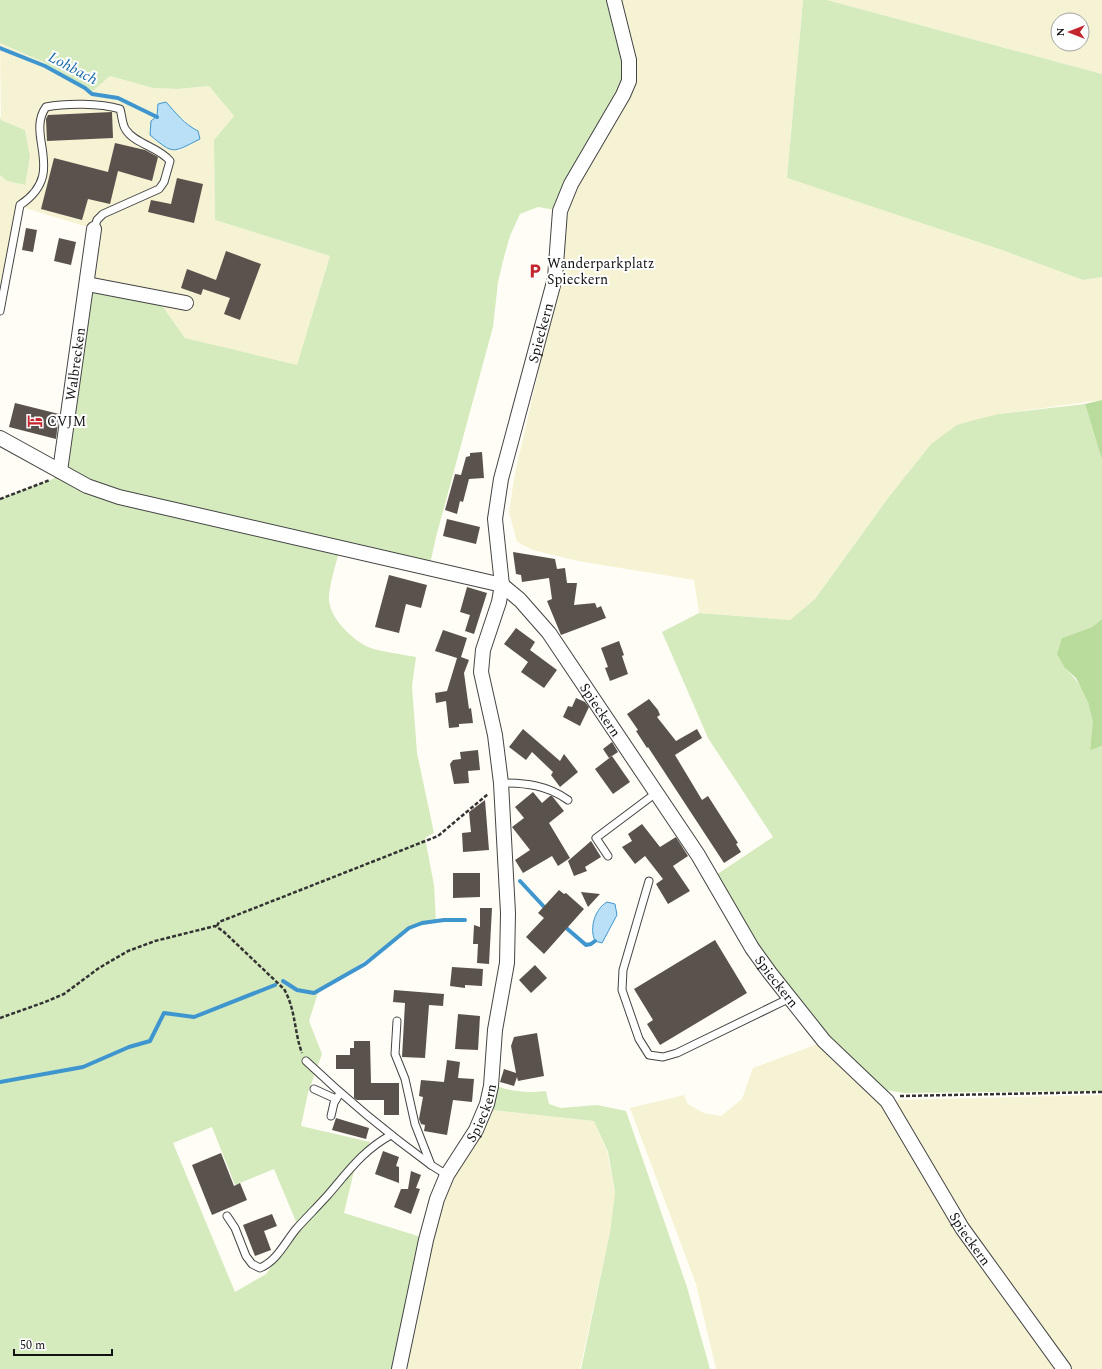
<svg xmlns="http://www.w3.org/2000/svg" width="1102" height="1369" viewBox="0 0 1102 1369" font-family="Spectral,serif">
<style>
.farmland{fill:#f6f3d4;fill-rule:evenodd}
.green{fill:#d5ebbd;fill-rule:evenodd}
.forest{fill:#b9dc9c}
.water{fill:#b9e0f7;stroke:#3f96cf}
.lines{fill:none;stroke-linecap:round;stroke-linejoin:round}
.stream{stroke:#3f96cf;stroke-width:4}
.building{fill:#5a524d}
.service-casing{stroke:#444;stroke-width:9}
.minor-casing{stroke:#444;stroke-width:16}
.path{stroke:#333;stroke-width:2.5;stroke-dasharray:4 2;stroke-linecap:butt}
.service{stroke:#fff;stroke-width:7}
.minor{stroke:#fff;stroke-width:14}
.labels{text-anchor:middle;stroke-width:4;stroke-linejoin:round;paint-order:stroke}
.poi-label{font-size:14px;fill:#111;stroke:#fff;text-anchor:start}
.street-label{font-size:14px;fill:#111;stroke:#fff}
.water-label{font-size:15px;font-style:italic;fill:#1768a6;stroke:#fff}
</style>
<rect width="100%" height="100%" fill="#fffdf5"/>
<g class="farmland">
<polygon points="618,0 803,0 787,178 1002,250 1083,280 1102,277 1102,400 999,414 931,444 888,498 815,599 790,620 699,613 694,580 578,561 533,550 517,542 509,512 515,473 544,347 560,285 564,219"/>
<path d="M827,0h275v74zM1058,20h24v24h-24z"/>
<path d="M0,43l43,19 50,29 17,-15 43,12 25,1 31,-3 25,30 -20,24 1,80 115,36 -33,110 -112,-28 -24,-34 -74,-20 7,-55 -72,-22 -17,85 -5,-2v-115l7,6 17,4 6,-26 -5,-29 -24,-10zM171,108l6,9 7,2 4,7 10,5 2,8 -22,12 -27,-30z"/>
<polygon points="818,1044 880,1104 898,1132 957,1231 1055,1369 716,1369 696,1284 630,1108 684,1095 688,1104 704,1113 721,1116 742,1099 753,1068"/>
<polygon points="1102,1095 1102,1369 1069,1369 964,1224 894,1100"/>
<polygon points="492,1110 594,1121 607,1151 615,1193 610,1232 580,1369 407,1369 441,1205 452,1178 489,1121"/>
</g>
<g class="green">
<path d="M0,0h609l13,55v31l-66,124 -18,-3 -18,7 -10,22 -6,21 -6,25 -5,45 -57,210 -6,27 -89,-20c-4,17 -10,34 -12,51 -2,21 21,43 39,52 12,5 34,7 48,10l-4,29 5,67 17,80 -9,5 9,47 2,37 -24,6 -94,65 -9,28 13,33 -14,39 -7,33 69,16 -16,29 -10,42 77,24 -22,132h-399v-870l53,-20 7,-8 27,-187 74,20 24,34 112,27 33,-109 -115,-36 -1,-80 20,-24 -25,-30 -31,3 -25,-1 -43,-12 -17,15 -50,-29 -43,-19zM212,1127l23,58 39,-16 25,60 -33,45 -31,18 -62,-149z"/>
<polygon points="803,0 827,0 1102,74 1102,277 1083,280 1002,250 787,178"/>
<polygon points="0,116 1,120 25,130 30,157 25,185 7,181 0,175"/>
<path d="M1085,404l17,56v159l-10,8 -30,11 3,30c15,14 25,32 28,53 1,9 -2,20 -3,28l12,-3v345l-198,2 -18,-3 -13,-8 -65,-66 -47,-67 -45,-74 57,-38 -65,-99 -46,-106 37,-19 91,7 25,-21 73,-101 43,-54 26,-19 21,-6 21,-5z"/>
<path d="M496,1086c17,6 32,7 50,5l3,13 12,4 36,-3 29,6 61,176 23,82h-129l29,-137 5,-40 -7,-40 -14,-31 -102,-11z"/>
</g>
<g class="forest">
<polygon points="1102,400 1102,460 1085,404"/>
<polygon points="1102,619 1102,746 1090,750 1093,722 1088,702 1076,678 1065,668 1057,654 1062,638 1092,627"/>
</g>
<g class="water">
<path d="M166,102c10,11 18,22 32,29l2,8c-28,14 -26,16 -50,-4l1,-14 6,-5 1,-12z"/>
<path d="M607,902l8,2 2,11 -15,28 -7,-2c-6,-13 0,-32 12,-39z"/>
</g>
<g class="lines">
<g class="stream">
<polyline points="0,48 45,66 85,88 92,94 118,98 157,117"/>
<polyline points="520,881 547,910"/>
<polyline points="564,926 586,945 591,944 595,941"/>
<polyline points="283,981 297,990 314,993 365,964 409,928 422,923 444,920 465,920"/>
<polyline points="0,1082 83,1067 129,1047 150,1041 164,1013 194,1017 275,985"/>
</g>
</g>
<g class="building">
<polygon points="112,112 113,138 47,141 46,119 48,115"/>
<polygon points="115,143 145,150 158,157 152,181 118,171 110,204 88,199 82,220 41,209 54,158 108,172"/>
<polygon points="177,178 203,184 194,223 148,212 151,200 171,204"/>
<polygon points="26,228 37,230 33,252 22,250"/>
<polygon points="59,238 76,242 71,265 54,261"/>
<polygon points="226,251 261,264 240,320 224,314 230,298 203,289 201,295 181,288 187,269 216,280"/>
<polygon points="15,403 59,414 56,439 9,427"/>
<polygon points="482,452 484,478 469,479 463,502 460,501 457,514 445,510 455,474 461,475 466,457 470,456 470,453"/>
<polygon points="447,519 480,527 476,544 443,536"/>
<polygon points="513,552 555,559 557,569 565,568 567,583 577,583 574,605 595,603 597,608 601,606 606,618 561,635 547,601 552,599 549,578 522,582 521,575 516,574"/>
<polygon points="389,575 427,585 421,608 406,604 399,633 375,627"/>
<polygon points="467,587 487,593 474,634 465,631 470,615 460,612"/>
<polygon points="516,628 535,642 530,650 557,670 544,688 521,672 528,662 504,644"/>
<polygon points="443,630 467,638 461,657 469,660 464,673 469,709 471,708 473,723 459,724 459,727 449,728 446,701 436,703 435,693 447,691 457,658 435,651"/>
<polygon points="619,641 624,655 622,656 628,674 610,681 605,668 608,667 601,648"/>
<polygon points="576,698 585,702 589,707 580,726 563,717 568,706 572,707"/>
<polygon points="649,699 658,710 660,715 657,717 676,741 697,729 702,738 675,755 702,800 708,796 738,843 736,844 741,852 724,863 648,747 647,748 636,731 638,730 627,714"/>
<polygon points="523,729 560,761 564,754 578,772 560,787 551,775 553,772 532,752 526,760 509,747"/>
<polygon points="612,742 618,752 609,758 603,749"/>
<polygon points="478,750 480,770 468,771 469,783 454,784 450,764 453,760 461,759 460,752"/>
<polygon points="612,756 630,782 613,794 595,769"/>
<polygon points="533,792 542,803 550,796 552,796 564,811 549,823 570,858 558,866 552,856 523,873 515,860 530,850 512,827 524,818 515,807"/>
<polygon points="485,800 489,850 463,852 462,833 471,832 469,812"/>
<polygon points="642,824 660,847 676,837 688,856 673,866 690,891 668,904 656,884 663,879 645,856 635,864 622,847 632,841 628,834"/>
<polygon points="591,841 601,857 585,867 587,871 574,876 568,861"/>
<polygon points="453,873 480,873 480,897 453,898"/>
<polygon points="559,890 564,894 566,893 584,909 544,954 526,937 544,918 538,913"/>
<polygon points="581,892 600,894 588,907"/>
<polygon points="480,908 492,908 489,964 477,963 478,944 473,944 474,925 480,927"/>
<polygon points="715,940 747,993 660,1045 647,1024 653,1020 634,989"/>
<polygon points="535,965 547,978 531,993 519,980"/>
<polygon points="452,967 483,969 482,986 465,985 465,988 450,986"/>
<polygon points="394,990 444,994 443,1006 429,1005 425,1058 402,1057 405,1003 393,1002"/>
<polygon points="458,1014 480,1016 478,1050 455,1049"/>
<polygon points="537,1033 544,1076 518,1081 517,1077 514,1086 500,1082 504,1069 516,1073 511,1046 514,1037"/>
<polygon points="354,1041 370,1041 371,1083 399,1083 399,1115 384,1115 384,1100 357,1100 354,1098 354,1069 336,1069 336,1055 350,1055 350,1048 354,1048"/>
<polygon points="447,1060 460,1062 458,1078 474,1079 472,1102 453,1100 447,1135 424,1131 425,1125 421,1124 419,1119 423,1097 419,1096 421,1080 444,1082"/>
<polygon points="336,1118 369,1128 366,1139 332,1130"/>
<polygon points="383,1151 399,1157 396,1166 399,1167 399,1183 375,1174"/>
<polygon points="221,1153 234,1186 240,1183 247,1200 212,1215 192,1165"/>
<polygon points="411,1171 421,1175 416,1188 420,1189 411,1214 394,1207 401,1189 408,1189"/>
<polygon points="272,1214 277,1226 264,1231 271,1250 255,1256 243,1225"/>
</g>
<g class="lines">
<g class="service-casing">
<g id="service">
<path d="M0,311l20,-106c48,-32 5,-69 26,-98 20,-4 54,-4 74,2 2,6 2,16 6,21 9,14 33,17 44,31l-6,21 -5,7 -56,25 -6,6 -3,9"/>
<path d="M501,783c25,0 46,2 67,17"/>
<polyline points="608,856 596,838 656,793"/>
<polyline points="649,881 623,970 622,990 639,1039 649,1055 663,1057 677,1053 790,998"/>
<polyline points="397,1021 395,1054 405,1079 415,1124 431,1165 447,1175"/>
<path d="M306,1061c40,38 81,72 125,104"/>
<polyline points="314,1089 336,1099"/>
<polyline points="331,1116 334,1103 340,1093"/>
<path d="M227,1216l8,12 11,28 6,8 8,4c18,-8 25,-26 37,-40 10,-11 20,-21 30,-32 20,-23 36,-46 64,-61"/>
</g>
</g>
<g class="minor-casing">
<g id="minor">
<polyline points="87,284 186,303"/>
<path id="s1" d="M0,438l87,48 32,11 383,88 18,15 29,33 149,222 54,93 18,25 54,68 63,60 75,127 102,141"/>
<path id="s2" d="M60,471l34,-242"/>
<path id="s3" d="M399,1369l27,-129 11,-41 10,-24 29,-45 11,-26 4,-18 4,-56 12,-67 1,-50 -7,-130 -6,-48 -14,-63 2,-22 16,-48 3,-17 -7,-66 6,-40 54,-201 5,-67 11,-27 52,-89 6,-14v-21l-15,-60"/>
</g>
</g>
<g class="path">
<polyline points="0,499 50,480"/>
<polyline points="217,926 219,922 438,836 488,794"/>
<path d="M0,1018l45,-16 19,-8 35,-26 29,-17 27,-10 60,-15 8,5 61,58c12,21 10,43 18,64"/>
<polyline points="900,1096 1102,1092"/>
</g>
<use href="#service" class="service"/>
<use href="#minor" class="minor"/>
</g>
<defs>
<g id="parking-bare" transform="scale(1.2)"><path d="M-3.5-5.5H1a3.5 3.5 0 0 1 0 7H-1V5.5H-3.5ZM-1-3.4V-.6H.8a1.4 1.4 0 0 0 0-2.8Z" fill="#c4262e" stroke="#fff" stroke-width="2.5" paint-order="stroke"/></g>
<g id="hotel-bare" transform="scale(1.2)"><path d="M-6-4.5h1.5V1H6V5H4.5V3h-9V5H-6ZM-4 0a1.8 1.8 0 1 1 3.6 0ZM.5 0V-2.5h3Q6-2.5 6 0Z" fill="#c4262e" stroke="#fff" stroke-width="2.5" paint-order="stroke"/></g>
</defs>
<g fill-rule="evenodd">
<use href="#parking-bare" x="535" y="271"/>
<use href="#hotel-bare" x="35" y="421"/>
</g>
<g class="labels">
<g class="poi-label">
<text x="547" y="268">Wanderparkplatz<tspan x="547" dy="16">Spieckern</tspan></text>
<text x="47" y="426">CVJM</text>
</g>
<g class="street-label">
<text dy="5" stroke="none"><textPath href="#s3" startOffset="1066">Spieckern</textPath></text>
<text dy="5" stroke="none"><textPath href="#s2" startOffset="108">Walbrecken</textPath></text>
<text dy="5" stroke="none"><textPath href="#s1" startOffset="686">Spieckern</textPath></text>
<text dy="5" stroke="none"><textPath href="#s1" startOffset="1010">Spieckern</textPath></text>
<text dy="5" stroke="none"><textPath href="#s3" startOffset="272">Spieckern</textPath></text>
<text dy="5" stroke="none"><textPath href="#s1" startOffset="1334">Spieckern</textPath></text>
</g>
<g class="water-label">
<text transform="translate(73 68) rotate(28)" y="5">Lohbach</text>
</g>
</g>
<g transform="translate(1070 32) rotate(270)"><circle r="19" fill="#ffffff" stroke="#a0a0a0"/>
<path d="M0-3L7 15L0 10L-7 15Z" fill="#c4262e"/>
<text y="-6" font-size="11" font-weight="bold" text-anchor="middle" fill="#111111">N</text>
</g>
<path d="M14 1349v6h98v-6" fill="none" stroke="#111111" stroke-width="2"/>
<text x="20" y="1349" font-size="12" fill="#111111" stroke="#ffffff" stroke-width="3" paint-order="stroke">50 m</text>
</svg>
